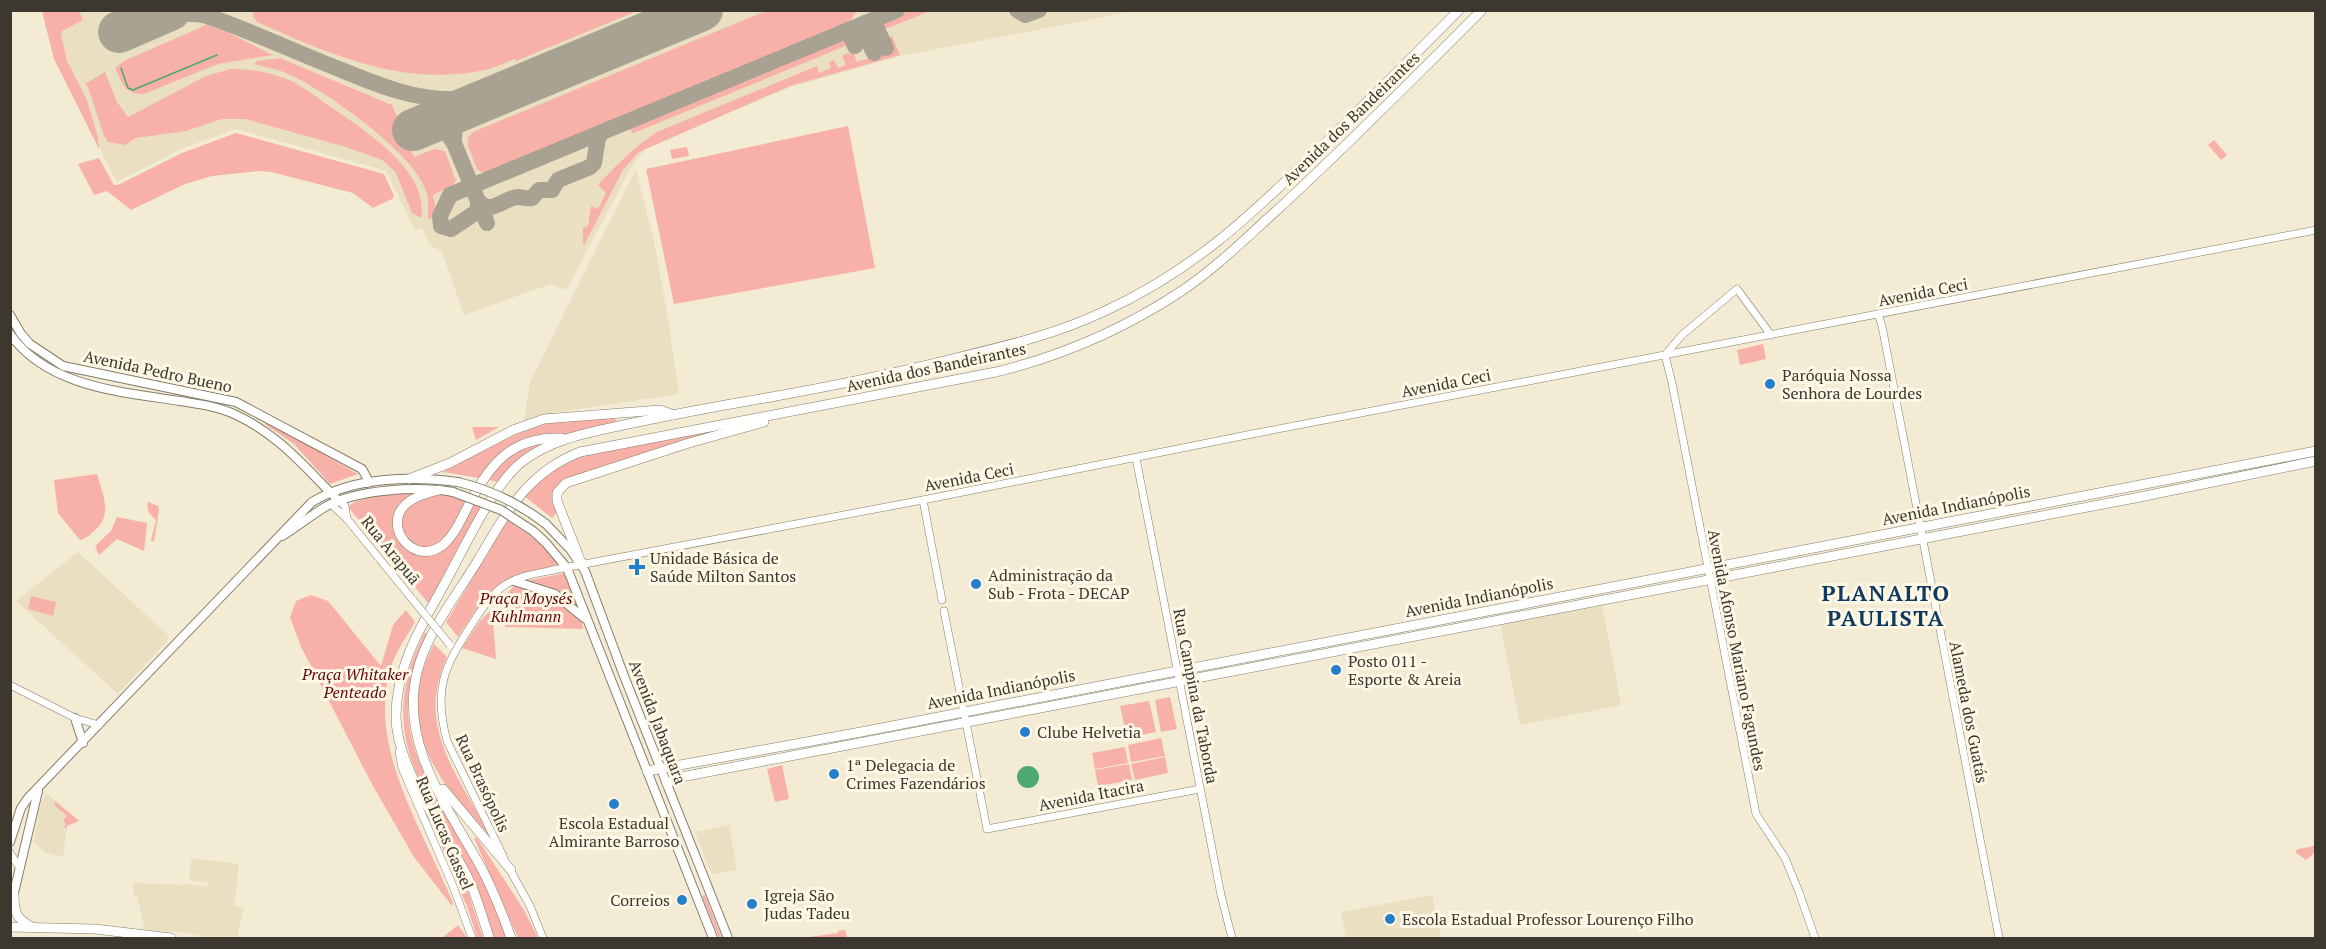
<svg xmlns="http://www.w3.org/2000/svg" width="2326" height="949" viewBox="0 0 2326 949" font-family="'PT Serif',serif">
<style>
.built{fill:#eae0c1}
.green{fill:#f8b1a8}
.water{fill:#4ea970}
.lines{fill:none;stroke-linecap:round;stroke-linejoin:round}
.stream{stroke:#4ea970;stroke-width:1.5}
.taxiway{stroke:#a9a292;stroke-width:16}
.runway{stroke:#a9a292;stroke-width:42}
.tertiary-casing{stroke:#847d68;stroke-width:8}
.secondary-casing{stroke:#847d68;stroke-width:10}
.primary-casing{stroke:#847d68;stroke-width:10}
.trunk-casing{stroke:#847d68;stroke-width:10}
.tertiary{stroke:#fff;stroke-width:7}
.secondary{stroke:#fff;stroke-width:8}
.primary{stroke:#fff;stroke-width:9}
.trunk{stroke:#fff;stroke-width:9}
.tertiary-bridge-casing{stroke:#847d68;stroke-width:8;stroke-linecap:butt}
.secondary-bridge-casing{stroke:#847d68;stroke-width:10;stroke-linecap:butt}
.tertiary-bridge{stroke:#fff;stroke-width:7}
.secondary-bridge{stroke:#fff;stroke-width:8}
.poi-dot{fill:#237fcc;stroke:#fff8e6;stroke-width:2}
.labels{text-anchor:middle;stroke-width:6;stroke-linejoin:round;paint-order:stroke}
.street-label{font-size:16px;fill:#3c382f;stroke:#fff8e6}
.poi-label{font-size:16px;fill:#3c382f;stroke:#fff8e6;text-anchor:start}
.park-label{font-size:16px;font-style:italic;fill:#620708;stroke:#fff8e6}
.district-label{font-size:22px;font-weight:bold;letter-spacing:1.5px;fill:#0f3a5f;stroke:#fff8e6}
</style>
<rect width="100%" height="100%" fill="#f3ebd4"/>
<g class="built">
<polygon points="42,11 1135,11 901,56 791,87 647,147 632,166 566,290 551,284 464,315 442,252 429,244 422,228 415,231 386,171 236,129 181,149 117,182 54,59"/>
<polygon points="636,169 653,237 666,306 679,394 559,412 524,421 530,382"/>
<polygon points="78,552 168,635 168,640 118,694 16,601"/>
<polygon points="1602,604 1621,705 1520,725 1500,622"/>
<polygon points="47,793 79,821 67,826 63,857 44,852 34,841 41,802"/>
<polygon points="729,825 737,870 714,874 711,873 695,832"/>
<polygon points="191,858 239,864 234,906 244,908 237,938 209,938 180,932 145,931 137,896 134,896 133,883 184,885 185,884 208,887 209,883 189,880"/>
<polygon points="1432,895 1441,938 1346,938 1341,912"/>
</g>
<g class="green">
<polygon points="768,10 856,12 849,23 488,173 481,172 477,169 468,146 468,138 473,132"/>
<polygon points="910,10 930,11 883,30 880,28 881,23"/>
<polygon points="42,11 79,11 83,20 62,31 61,34 67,61 87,100 98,138 99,149 54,59"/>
<path d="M253,11v-1l384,1 -121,50 -1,-2c-11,4 -23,10 -35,12 -81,15 -150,-17 -223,-49l-4,-5z"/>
<path d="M206,25l15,4 52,26 -55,9 -74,30c-20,0 -21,-10 -29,-26l9,-7z"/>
<path d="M892,36l8,19 -110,31 -151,66 -16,18 -39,75 -1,-2v-15l5,-2 3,-20 7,3 8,-16 -8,-8c18,-20 36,-38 59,-53l160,-66 2,7 12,-5 -2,-6 5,-2 4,8 8,-3 -4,-9 11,-5 4,11 35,-11 -5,-13z"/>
<polygon points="844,37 849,40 850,44 641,130 633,133 630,130 631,126 635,123"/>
<path d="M280,58l112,47 9,21 -7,4 7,15 6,-4 7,16 20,-8 11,2 11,30 -4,5 -19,9 2,10 -1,12 -6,2c0,-10 1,-19 -2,-28 -12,-38 -100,-100 -136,-116 -11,-6 -24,-8 -36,-11l3,-3z"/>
<path d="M230,69c18,0 37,2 54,9 17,6 32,19 47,29 33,23 99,64 90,111l-9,-5 -17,-42 -13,-11 -36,-13 -101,-28h-23l-36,12 -50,7 -11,7 -17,-3 -4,-6 -16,-49 -3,-3 20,-12 12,30 11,15 78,-41z"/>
<polygon points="848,126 875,268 674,304 646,169"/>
<polygon points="236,133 384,174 394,196 392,199 373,208 353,193 271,172 258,171 212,176 185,184 131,210 107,191 94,195 78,164 99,158 114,185 118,185 182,153"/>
<polygon points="2214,140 2227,155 2221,160 2208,145"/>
<polygon points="687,147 689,156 672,159 670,150"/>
<polygon points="1763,344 1766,359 1740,365 1737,350"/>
<path d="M612,418l5,2 -2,2 -47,12h-14l-41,10 -22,17 -12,17 -36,-6c33,-16 65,-37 100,-47 23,-7 47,-6 69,-7z"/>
<polygon points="265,420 358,474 330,484 294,444 266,425"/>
<polygon points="472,427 499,427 476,440"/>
<polygon points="708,431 713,432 564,481 557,512 552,518 524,496 542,478 557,468 582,456"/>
<path d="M545,442l-26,17 -22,23 -11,-3c18,-23 32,-29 59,-37z"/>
<path d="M97,474c5,19 16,40 -1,55 -5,5 -9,9 -16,11l-22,-27 -4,-33z"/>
<path d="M418,493l-16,9 -2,40c11,12 24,16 39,10l34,-48 9,4 -53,96 -81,-97c8,-11 55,-14 70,-14z"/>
<path d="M440,494l27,6c-7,15 -16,37 -31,45 -22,12 -44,-17 -30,-36 7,-10 23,-12 34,-15z"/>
<path d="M148,502l10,4 1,4 -5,31h-3l5,-21c-6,-6 -10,-9 -8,-18z"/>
<polygon points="117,517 147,523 144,551 117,539 99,555 95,546 111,531"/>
<path d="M508,520l35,25 15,19c-14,7 -32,7 -46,13 -25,11 -39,38 -54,60l-12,-15z"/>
<polygon points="565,573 580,611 526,581"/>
<path d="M517,584l37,12 28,24 1,9 -78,-2c-1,-17 -4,-33 12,-43z"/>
<path d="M311,595l17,6 53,65 12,-41 13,-15 9,12c-8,14 -19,29 -24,45 -25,80 33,164 62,236l-1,3 -38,-49 -41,-71 -72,-139 -11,-30 6,-16z"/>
<polygon points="31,596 56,602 53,616 28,609"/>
<polygon points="492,609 496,659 462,648 480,621"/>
<path d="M425,632l3,4c-50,91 4,149 46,227 14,24 24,50 33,75h-13c-10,-35 -24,-68 -42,-101 -10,-19 -23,-36 -32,-56 -25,-52 -21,-99 5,-149z"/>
<path d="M434,644l13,13c-32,70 10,115 40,174l2,9c-36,-44 -84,-95 -70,-158 3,-13 9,-26 15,-38z"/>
<polygon points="1170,697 1177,729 1161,732 1155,700"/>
<polygon points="1149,701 1156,732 1127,738 1120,706"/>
<polygon points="1161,738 1165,756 1131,762 1128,745"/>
<polygon points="1125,747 1128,763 1095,769 1092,753"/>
<polygon points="1165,757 1168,773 1135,780 1131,764"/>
<polygon points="1129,764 1132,780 1098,786 1095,770"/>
<polygon points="782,765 789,799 775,802 767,769"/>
<polygon points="56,802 79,821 67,826 67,829 64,826 66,824 63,821 67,816 54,805"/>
<polygon points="438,838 440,838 468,892 483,938 477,938 468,909"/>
<polygon points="474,838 477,838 524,910 538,938 518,938"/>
<polygon points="2314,846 2315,852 2306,860 2295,852 2298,849"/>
<polygon points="705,895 722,938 719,938 702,896"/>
<polygon points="458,925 467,938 442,938"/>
<polygon points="845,930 847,938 802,938 838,933 838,931"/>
</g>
<circle class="water" cx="1028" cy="777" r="11"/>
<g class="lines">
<polyline class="stream" points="121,68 128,88 133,90 217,55"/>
<g class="taxiway">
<path d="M150,10c17,9 38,0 57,6 45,15 88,36 132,53 39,16 77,32 119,30 27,-1 51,-10 76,-19"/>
<polyline points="1017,10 1025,15 1039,10"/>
<polyline points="879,17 875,25 886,48"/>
<polyline points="865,23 863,31 874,53"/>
<polyline points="848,31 855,46"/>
<path d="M437,120l17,23c-1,-18 6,-27 20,-38"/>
<polyline points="454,143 487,223"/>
<polyline points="478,201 478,211 451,229 441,226 440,216 450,195 897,10"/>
<path d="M478,201c13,15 25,-3 40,-4 4,0 8,2 14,1l7,-8h13l6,-10 32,-13 4,-4 4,-25 4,-6"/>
</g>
<g class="runway">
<polyline points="119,32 170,10"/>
<polyline points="413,130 702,10"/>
</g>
<g class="tertiary-casing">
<g id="tertiary">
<polyline points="1878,314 1882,326 1999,938"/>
<polyline points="1665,355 1672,383 1756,814 1785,858 1799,892 1815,938"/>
<polyline points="1665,355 1682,335 1737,289 1771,335"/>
<polyline points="1136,458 1221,895 1232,938"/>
<polyline points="923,500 942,600"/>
<polyline points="339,501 345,506 347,519"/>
<polyline points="331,504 347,519 413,600"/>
<polyline points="944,611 987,829 1200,789"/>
<polyline points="10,685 75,718 99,725"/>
<polyline points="399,752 402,768 453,886 472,938"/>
<polyline points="10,853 20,868"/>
<path d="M504,858l-57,-117c-14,-52 -3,-74 25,-117 9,-14 19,-30 33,-39 15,-10 36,-12 53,-16l365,-69 334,-67 1059,-203"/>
<polyline points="509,868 530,906 543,938"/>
</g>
</g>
<g class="secondary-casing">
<g id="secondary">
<polyline points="10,315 21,334 30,344 63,366 236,402 362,469 367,478 367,483"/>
<path d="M10,334c37,53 112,58 170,67 18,3 37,5 54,13 46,21 70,53 105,87"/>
<polyline points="546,524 570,549 585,571 624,676 728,938"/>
<polyline points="533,531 546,543 567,568 713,938"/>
<path d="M282,536c15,-9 28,-20 43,-29 32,-18 93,-21 128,-15"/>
<polyline points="514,581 555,594 584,618"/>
<polyline points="75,718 83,743"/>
<path d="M10,842l11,-34 7,-10 284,-296c42,-25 99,-26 146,-20"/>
<polyline points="12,901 38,791"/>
</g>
</g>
<g class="primary-casing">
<g id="primary">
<polyline points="647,771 861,732 2316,451"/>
<polyline points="667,784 676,778 2135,498 2316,461"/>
<path d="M14,895c0,17 2,24 18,32"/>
<polyline points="10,927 95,929 171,938"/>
</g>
</g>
<g class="trunk-casing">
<g id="trunk">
<polyline points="409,479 450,463 513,430 544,419 660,410 674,415"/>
<path d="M439,490c-11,3 -24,6 -33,14 -25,22 9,65 38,40 10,-9 16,-22 22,-34 22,-43 43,-74 96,-72"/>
<polyline points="582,565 557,501 557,493 566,483 689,443 764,422"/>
<polyline points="443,789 511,870"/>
<path d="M489,938c-6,-20 -12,-41 -21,-60 -23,-46 -72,-111 -72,-161 0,-51 25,-91 49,-134 19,-34 48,-99 78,-122 30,-23 69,-29 105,-37 34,-7 68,-14 103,-20 77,-13 153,-28 229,-47 50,-12 99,-24 145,-46 87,-40 143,-93 211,-159 48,-47 96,-94 143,-142"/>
<path d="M511,938c-8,-23 -17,-45 -28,-67 -33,-61 -86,-128 -65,-202 10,-38 38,-73 59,-107 28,-47 49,-89 103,-110l416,-80c66,-16 130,-44 187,-82 34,-23 63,-52 93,-79 71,-65 138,-133 206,-201"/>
</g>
</g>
<use href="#tertiary" class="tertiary"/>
<use href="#secondary" class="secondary"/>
<use href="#primary" class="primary"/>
<use href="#trunk" class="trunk"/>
<g class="tertiary-bridge-casing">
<polyline id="tertiary-bridge" points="413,600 450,645"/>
</g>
<g class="secondary-bridge-casing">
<g id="secondary-bridge">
<path d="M458,482c33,8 62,22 88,42"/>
<polyline points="453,492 501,510 533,531"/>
</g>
</g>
<use href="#tertiary-bridge" class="tertiary-bridge"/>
<use href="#secondary-bridge" class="secondary-bridge"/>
</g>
<g class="poi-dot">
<circle cx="1770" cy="384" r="6"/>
<path d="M634 558h6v6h6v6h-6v6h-6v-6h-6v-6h6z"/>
<circle cx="976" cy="584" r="6"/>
<circle cx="1336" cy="670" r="6"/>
<circle cx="1025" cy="732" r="6"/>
<circle cx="834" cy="774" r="6"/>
<circle cx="614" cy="804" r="6"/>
<circle cx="682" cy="900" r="6"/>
<circle cx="752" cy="904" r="6"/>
<circle cx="1390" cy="919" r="6"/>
</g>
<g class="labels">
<g class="street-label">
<text transform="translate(1351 118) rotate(-44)" y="6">Avenida dos Bandeirantes</text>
<text transform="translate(1923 292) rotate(-11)" y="6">Avenida Ceci</text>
<text transform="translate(936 367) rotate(-12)" y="6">Avenida dos Bandeirantes</text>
<text transform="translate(158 371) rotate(12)" y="6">Avenida Pedro Bueno</text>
<text transform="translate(1446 383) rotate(-11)" y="6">Avenida Ceci</text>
<text transform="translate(969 477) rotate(-11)" y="6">Avenida Ceci</text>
<text transform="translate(1956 505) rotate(-11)" y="6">Avenida Indianópolis</text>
<text transform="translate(391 550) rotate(51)" y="6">Rua Arapuã</text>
<text transform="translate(1479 597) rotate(-11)" y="6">Avenida Indianópolis</text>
<text transform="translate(1737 650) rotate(79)" y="6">Avenida Afonso Mariano Fagundes</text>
<text transform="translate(1001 689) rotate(-11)" y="6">Avenida Indianópolis</text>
<text transform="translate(1196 696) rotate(79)" y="6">Rua Campina da Taborda</text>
<text transform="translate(1969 712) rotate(79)" y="6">Alameda dos Guatás</text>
<text transform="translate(658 722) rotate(69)" y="6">Avenida Jabaquara</text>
<text transform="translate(483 783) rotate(65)" y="6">Rua Brasópolis</text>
<text transform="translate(1091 795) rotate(-11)" y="6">Avenida Itacira</text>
<text transform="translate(445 833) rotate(67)" y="6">Rua Lucas Gassel</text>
</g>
<g class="poi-label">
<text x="1782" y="381">Paróquia Nossa<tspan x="1782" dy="18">Senhora de Lourdes</tspan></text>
<text x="650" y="564">Unidade Básica de<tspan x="650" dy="18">Saúde Milton Santos</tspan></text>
<text x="988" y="581">Administração da<tspan x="988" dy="18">Sub - Frota - DECAP</tspan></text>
<text x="1348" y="667">Posto 011 -<tspan x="1348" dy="18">Esporte &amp; Areia</tspan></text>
<text x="1037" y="738">Clube Helvetia</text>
<text x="846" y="771">1ª Delegacia de<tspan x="846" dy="18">Crimes Fazendários</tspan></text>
<text x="614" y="829" text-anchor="middle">Escola Estadual<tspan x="614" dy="18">Almirante Barroso</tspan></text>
<text x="764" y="901">Igreja São<tspan x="764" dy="18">Judas Tadeu</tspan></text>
<text x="670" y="906" text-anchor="end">Correios</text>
<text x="1402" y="925">Escola Estadual Professor Lourenço Filho</text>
</g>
<g class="park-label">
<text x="526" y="604">Praça Moysés<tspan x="526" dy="18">Kuhlmann</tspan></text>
<text x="355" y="680">Praça Whitaker<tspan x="355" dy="18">Penteado</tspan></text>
</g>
<g class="district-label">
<text x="1886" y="601">PLANALTO<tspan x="1886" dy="25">PAULISTA</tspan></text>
</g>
</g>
<rect width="2326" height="949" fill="none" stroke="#3c382f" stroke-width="24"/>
</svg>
